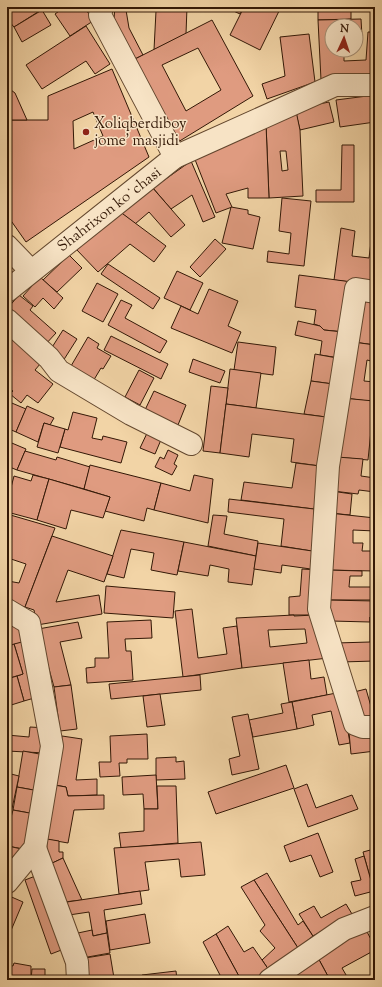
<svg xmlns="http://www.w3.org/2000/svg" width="382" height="987" viewBox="0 0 382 987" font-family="'Sorts Mill Goudy',serif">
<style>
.building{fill:#df9b80;stroke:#331806;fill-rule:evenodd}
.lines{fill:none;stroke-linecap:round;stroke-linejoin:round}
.minor-casing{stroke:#63472e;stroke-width:24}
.minor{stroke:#f7e3c5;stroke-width:22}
.poi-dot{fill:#8f2418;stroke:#f7e3c5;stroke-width:1.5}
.labels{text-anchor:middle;stroke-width:3;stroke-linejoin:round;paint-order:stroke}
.poi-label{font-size:15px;fill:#331806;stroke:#f7e3c5;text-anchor:start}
.street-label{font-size:15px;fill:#331806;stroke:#f7e3c5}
</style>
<rect width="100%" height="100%" fill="#f2d4a6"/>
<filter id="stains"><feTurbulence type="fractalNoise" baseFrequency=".005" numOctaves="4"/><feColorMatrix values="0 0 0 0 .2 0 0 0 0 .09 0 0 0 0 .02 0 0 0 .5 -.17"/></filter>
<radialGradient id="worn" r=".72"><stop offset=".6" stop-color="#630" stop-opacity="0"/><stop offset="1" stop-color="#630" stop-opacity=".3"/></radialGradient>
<g class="building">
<polygon points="7,7 39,7 41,10 14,27 7,19"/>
<polygon points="115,7 187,7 186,34 154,50 156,11 126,10 129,28 143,55 131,61 114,18"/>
<polygon points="225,7 244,7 240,14"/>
<polygon points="244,7 281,7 260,50 230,35"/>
<polygon points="318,7 351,7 351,19 318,20"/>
<polygon points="62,9 87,11 93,21 70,36 55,14"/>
<polygon points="42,10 51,25 22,42 14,27"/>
<polygon points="361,19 362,36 356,36 356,26 332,26 332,50 344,50 344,61 366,60 368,32 375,32 375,76 321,80 318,20"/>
<path d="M212,20l41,76 -75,46 -47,-81zM198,48l23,42 -35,21 -24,-46z"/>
<polygon points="86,26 110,64 95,74 86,61 42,89 26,65"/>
<polygon points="309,34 315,82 267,99 262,84 285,76 280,37"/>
<path d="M112,69l37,88 -123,85 -19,-27v-95h41v-24zM93,112l10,24 -29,13 -1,-28z"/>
<polygon points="7,87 15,93 27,120 7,120"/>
<polygon points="375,95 375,122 340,127 336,100"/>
<polygon points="329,102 334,122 300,130 295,109"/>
<path d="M296,111l4,19 3,66 -34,2 -3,-74zM280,151h6l2,19 -6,1z"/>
<polygon points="266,124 269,198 248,198 248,188 226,194 232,207 216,213 194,157"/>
<polygon points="342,145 354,145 354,202 316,202 316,190 341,190"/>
<polygon points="191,161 215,217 203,222 192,195 171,209 153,188"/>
<polygon points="151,186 185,225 171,237 149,212 135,224 119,211"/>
<polygon points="282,198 311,201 304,266 267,262 268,251 289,254 291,233 279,231"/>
<polygon points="231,207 248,210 248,214 260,217 253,249 222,243"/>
<polygon points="119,211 166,246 154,262 130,244 98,272 76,249"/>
<polygon points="374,218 375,285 334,280 341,228 355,231 352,256 369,258"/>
<polygon points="215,239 226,249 200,277 190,267"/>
<polygon points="69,255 82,268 57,292 43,280"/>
<polygon points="108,264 160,298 153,309 101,274"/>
<polygon points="177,271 203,283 190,310 164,298"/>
<polygon points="299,275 352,282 345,332 324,330 320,326 314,324 316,310 295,307"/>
<polygon points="40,277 63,298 54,309 43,298 35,307 23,296"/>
<polygon points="97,283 118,294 103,322 82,311"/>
<polygon points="209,289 238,301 228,326 241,332 232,353 171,328 181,306 198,314"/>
<polygon points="19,295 33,306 30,310 56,333 44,346 7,314 7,309"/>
<polygon points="375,295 375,345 353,342 359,298"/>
<polygon points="121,300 132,305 125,318 167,341 160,353 108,325"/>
<polygon points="298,321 320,326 324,330 343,332 340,358 320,355 322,341 295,335"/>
<polygon points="7,327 46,357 35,370 53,384 38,403 27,395 21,403 10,394 13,391 7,387"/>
<polygon points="63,330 77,339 63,361 49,352"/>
<polygon points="111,336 168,364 161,379 104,350"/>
<polygon points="88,337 99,344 97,348 111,356 103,369 101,368 89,388 71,366"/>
<polygon points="238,342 276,347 273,375 234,370"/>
<polygon points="353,342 375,345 375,362 367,360 364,381 375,382 375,402 345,398"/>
<polygon points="315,354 337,358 333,384 311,381"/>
<polygon points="193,359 225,371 220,383 189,372"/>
<polygon points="230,369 261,373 256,408 226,404"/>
<polygon points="139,370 154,378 140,405 125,397"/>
<polygon points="311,381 333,384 326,417 304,414"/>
<polygon points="211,386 228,388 220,453 203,451"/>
<polygon points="154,391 186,405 178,425 145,410"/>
<polygon points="342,398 374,401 368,460 337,457"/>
<polygon points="7,401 26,409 16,432 7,428"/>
<polygon points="226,404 326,417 320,466 291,462 294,439 252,434 249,457 220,453"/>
<polygon points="27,406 54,418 50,425 44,423 38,442 16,432"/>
<polygon points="73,412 97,418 92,438 102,440 103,436 127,442 121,463 60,447 65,429 68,430"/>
<polygon points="44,423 65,429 58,453 37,447"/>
<polygon points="149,429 163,435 155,454 140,448"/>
<polygon points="7,441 26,449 17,470 7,466"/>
<polygon points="168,450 178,455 174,464 177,466 172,475 155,467 160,457 164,459"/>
<polygon points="25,451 56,460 57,457 90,467 84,489 17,470"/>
<polygon points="337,457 363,459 361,476 375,478 375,492 359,490 358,494 333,491"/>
<polygon points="296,463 320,466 314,509 241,500 244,482 292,488"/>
<polygon points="90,465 161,483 154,510 147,508 144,521 105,511 110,497 84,489"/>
<polygon points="33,475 49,479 37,520 7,512 7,503 14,476 31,481"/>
<polygon points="194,475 213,479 208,523 154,510 161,483 190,491"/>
<polygon points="49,479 110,497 103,518 71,510 66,529 37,520"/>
<polygon points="331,491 352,494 350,515 329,513"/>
<polygon points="229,499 314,509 314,514 321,515 318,552 281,546 284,519 228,512"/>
<polygon points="329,513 375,518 375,531 353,530 353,543 363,543 362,551 375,551 375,571 327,570"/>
<path d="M7,514l48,14 -30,79 -18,-4zM11,559l15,5 -7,19 -11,-2z"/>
<polygon points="213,515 227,516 224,534 258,541 256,556 208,546"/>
<polygon points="121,530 184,542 177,575 151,570 154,553 131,549 124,578 107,574"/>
<polygon points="52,536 113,556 104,582 68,570 56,602 99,595 102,614 37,625 34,610 25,607"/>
<polygon points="184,542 256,556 252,585 228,582 229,569 210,565 208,576 178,571"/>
<polygon points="258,543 319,552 318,570 282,565 281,573 254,569"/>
<polygon points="302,569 318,570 315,615 289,615 289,597 300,596"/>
<polygon points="327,570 362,571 362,576 350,576 349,587 374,587 374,600 326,600"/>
<polygon points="106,586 175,592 173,618 104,613"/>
<polygon points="326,600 375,601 375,617 370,617 370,622 331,621"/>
<polygon points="192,609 198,658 227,654 223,628 237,626 242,668 183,677 175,611"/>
<path d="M294,615v1l21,-1 13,43 -86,10 -6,-50zM305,629l2,14 -37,4 -2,-17z"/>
<polygon points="370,617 375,617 375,661 341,662 336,643 370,642"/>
<polygon points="7,619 17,621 23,642 7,647"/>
<polygon points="151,620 152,638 125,639 126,651 131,651 133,680 87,683 86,668 95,667 95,658 109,658 107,622"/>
<polygon points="78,622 82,638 60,642 71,685 54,687 38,629"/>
<polygon points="26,641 41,696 24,701 17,676 23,674 14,644"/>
<polygon points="14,644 23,674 7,679 7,647"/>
<polygon points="309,660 311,679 324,677 327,695 289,702 283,663"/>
<polygon points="200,675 201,690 111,699 109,684"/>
<polygon points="17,676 24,701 8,706 7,679"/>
<polygon points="71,685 77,729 60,731 54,687"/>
<polygon points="366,689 372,710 375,710 375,721 365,722 354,692"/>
<polygon points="341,692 350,743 339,745 331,711 312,715 314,725 297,729 292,702"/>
<polygon points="160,694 165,725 147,727 143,696"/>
<polygon points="292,702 297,729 253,737 249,720 283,713 281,704"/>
<polygon points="248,714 259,769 232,775 229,759 240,756 232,717"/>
<polygon points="30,727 47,728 45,753 7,751 7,735 29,737"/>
<polygon points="375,730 375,751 351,754 349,732"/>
<polygon points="147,734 148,759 127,759 127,763 119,763 120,776 100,777 99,762 111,762 110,736"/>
<polygon points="62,736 82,739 76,780 97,779 97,795 68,796 66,787 55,785"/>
<polygon points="23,751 45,755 39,791 17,787"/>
<polygon points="176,757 176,762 184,761 185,779 156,780 156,758"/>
<polygon points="286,765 294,788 216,814 208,792"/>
<polygon points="7,773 19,776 7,832"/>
<polygon points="156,775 158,809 144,809 143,794 123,795 122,777"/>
<polygon points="307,784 316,808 352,795 358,809 308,827 294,789"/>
<polygon points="54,785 66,787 68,796 104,795 104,809 74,810 68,843 45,839"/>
<polygon points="157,786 176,786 178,843 121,848 119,833 144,831 144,809 158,809"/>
<polygon points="17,787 39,791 35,814 13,810"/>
<polygon points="13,810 35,814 29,850 7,846 7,833"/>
<polygon points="318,833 333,872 320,877 311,855 290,862 284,846"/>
<polygon points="47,839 59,841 59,852 63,852 63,858 48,865 46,862"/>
<polygon points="201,842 205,875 181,877 179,859 145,862 149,890 119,894 114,848"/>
<polygon points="8,846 26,850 7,873 7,848"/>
<polygon points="374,849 375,851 375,895 363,852"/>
<polygon points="364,856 374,891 355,896 351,882 361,880 355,859"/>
<polygon points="63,858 82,900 64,902 48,865"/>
<polygon points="267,873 298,925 303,921 313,936 298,948 254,880"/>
<polygon points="38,875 64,949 51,954 25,880"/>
<polygon points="254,880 298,948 271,973 262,960 275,948 260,931 265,925 241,887"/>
<polygon points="140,891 142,904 104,910 107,933 93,936 89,912 69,915 67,902"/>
<polygon points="7,895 23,902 7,940"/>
<polygon points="346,904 352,914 313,936 299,914 314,906 321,918"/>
<polygon points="145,914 150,943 110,950 106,921"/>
<polygon points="228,926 244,952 253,947 271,973 261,980 241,980 216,934"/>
<polygon points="365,928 375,947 375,950 342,968 349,980 330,980 316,954"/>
<polygon points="92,930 93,936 107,933 110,953 82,958 78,933"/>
<polygon points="216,934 241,980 217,980 221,977 203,942"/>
<polygon points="110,954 114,978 83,980 79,959"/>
<polygon points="317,956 330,980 283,980"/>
<polygon points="14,963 31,966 31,980 7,980 7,965 13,966"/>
<polygon points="32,969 45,969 45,979 70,980 31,980"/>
<polygon points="176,971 177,980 143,980 142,975"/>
</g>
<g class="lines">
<g class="minor-casing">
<g id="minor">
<polyline points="102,7 100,15 175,157"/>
<polyline points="7,246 31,271"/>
<polyline points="7,291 175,157 335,85 375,85"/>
<polyline points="375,292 356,289 328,466 319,609 355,724 363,727 375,727"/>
<polyline points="7,320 49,358 59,371 131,414 191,444"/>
<polyline points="7,610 29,623 52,746 35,848 7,882"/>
<polyline points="35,848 77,962 78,980"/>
<polyline points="270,980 344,929 375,917"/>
</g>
</g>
<use href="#minor" class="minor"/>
</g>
<circle class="poi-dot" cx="86" cy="132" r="4"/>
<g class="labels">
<g class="poi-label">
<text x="94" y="128">Xoliqberdiboy<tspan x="94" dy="17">jome' masjidi</tspan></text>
</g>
<g class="street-label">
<text transform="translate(109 209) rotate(-38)" y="5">Shahrixon koʻchasi</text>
</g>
</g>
<rect width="382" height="987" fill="none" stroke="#f2d4a6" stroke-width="24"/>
<rect x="8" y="8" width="366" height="971" fill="none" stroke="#331806" stroke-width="2"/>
<rect x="12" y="12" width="358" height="963" fill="none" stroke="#331806"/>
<g transform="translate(344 38) rotate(3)"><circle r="19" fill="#f7e3c5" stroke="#a99279"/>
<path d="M0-3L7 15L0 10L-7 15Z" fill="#8f2418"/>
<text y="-6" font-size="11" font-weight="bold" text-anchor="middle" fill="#331806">N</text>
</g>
<rect width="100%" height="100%" filter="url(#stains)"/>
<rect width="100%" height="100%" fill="url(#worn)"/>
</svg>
